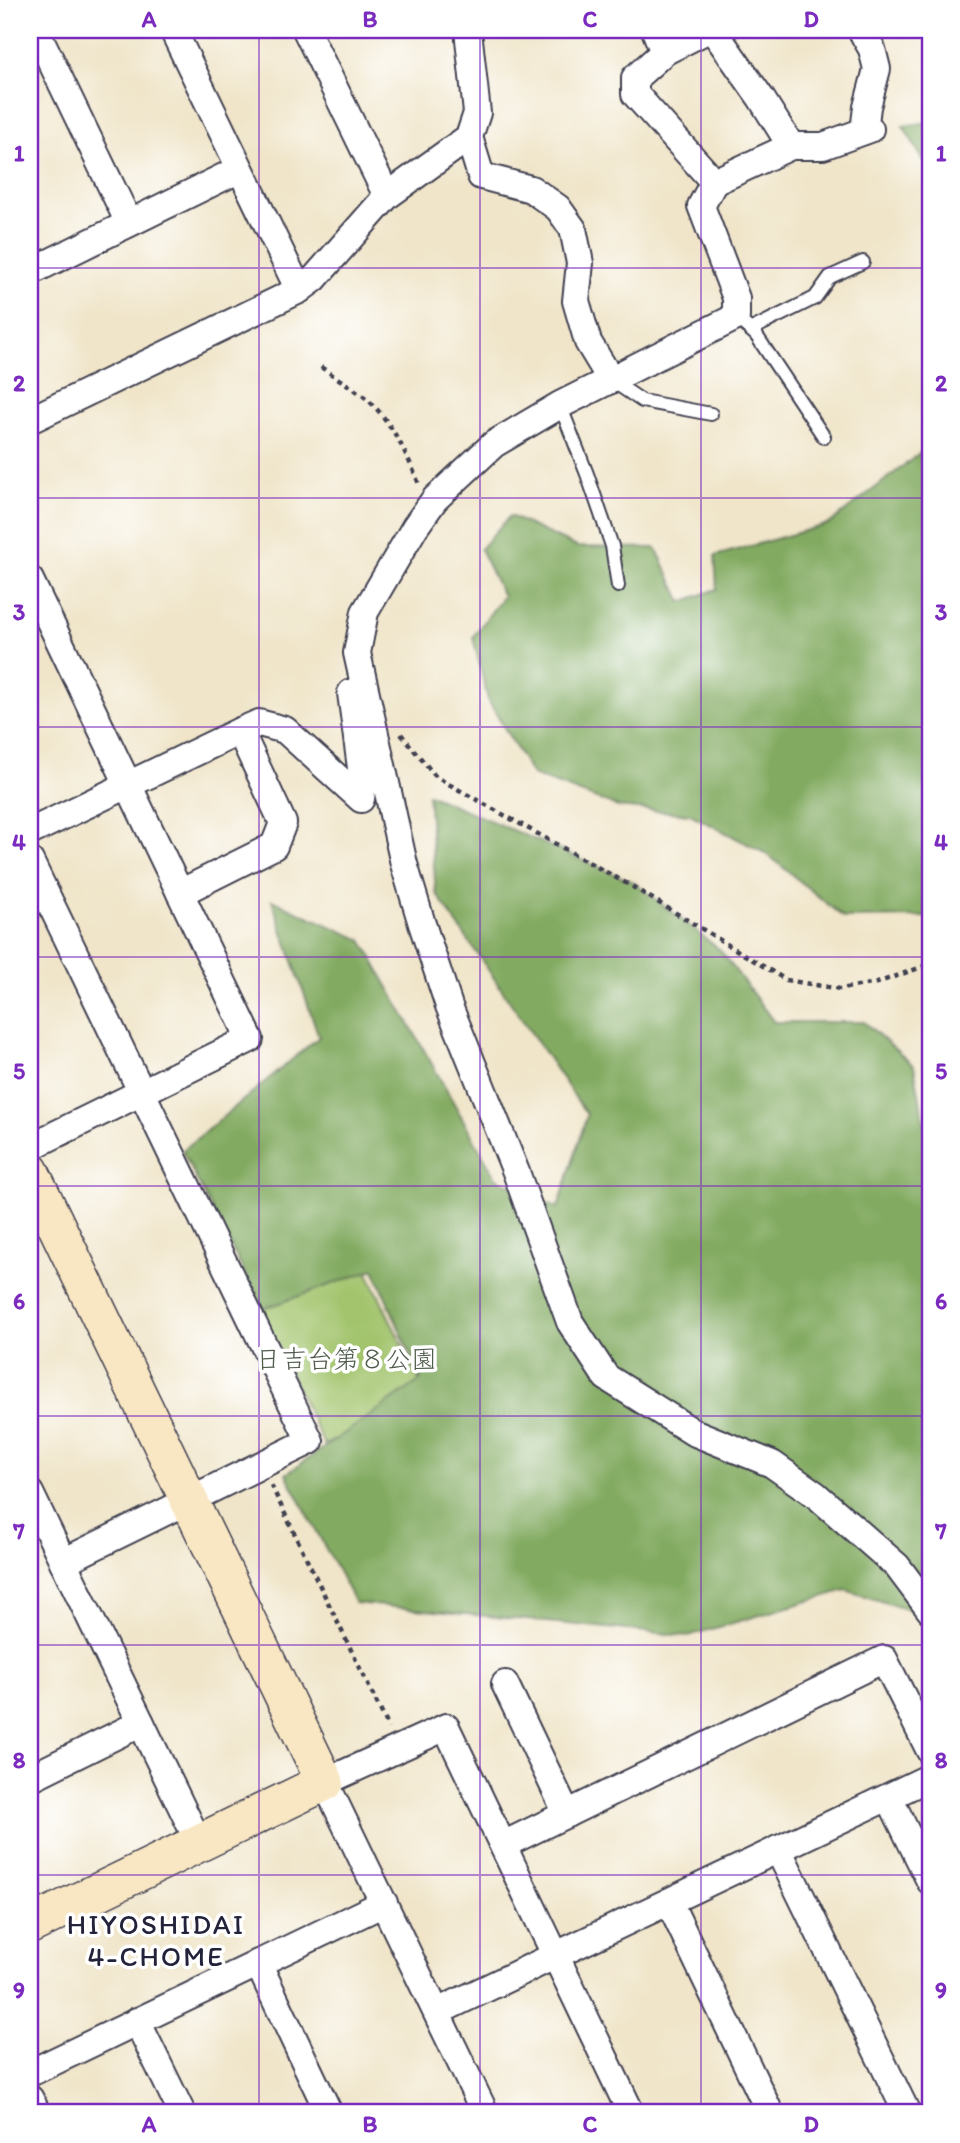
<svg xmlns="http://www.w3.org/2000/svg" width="960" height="2143" viewBox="0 0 960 2143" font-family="Itim,'Klee One',sans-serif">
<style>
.green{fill:#a3c46d;stroke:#627354;stroke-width:2}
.forest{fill:#82aa60;stroke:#52664e;stroke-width:2}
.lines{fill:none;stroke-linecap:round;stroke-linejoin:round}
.lane-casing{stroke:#413f50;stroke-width:16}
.street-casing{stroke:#413f50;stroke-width:30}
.secondary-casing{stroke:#413f50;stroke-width:40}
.path{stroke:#413f50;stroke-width:4.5;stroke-dasharray:5 5;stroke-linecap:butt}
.lane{stroke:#fff;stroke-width:12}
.street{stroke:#fff;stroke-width:26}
.secondary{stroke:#f9e7c3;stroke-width:37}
.grid{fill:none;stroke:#7b2cbf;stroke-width:2;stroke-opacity:0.55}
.labels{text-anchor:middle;stroke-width:7;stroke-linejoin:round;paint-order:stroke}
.park-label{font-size:26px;fill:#4f5b4c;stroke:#fff}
.neighbourhood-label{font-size:28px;letter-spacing:2px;fill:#22223b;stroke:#fff}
.neatline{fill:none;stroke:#7b2cbf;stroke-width:2.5}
.grid-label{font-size:23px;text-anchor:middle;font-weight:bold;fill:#7b2cbf}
</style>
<rect width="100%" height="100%" fill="#fff"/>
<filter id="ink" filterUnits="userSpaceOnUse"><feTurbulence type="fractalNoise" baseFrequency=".0143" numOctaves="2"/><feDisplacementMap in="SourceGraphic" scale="14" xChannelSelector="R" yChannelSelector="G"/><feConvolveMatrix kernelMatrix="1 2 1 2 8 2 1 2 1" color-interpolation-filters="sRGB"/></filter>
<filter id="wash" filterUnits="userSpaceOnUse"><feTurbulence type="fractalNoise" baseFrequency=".00686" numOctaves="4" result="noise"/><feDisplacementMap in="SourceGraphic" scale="28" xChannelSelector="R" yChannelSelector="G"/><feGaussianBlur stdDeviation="1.57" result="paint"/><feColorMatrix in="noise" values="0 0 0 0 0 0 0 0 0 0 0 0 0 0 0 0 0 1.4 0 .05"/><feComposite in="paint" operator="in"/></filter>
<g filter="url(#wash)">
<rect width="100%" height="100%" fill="#f0e5c9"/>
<polygon class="green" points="357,1250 427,1397 324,1445 255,1299"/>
<g class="forest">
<polygon points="930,122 930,171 903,126"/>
<polygon points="930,445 930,917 844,918 767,854 690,814 618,807 532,775 488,700 473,637 503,596 480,549 510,516 577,547 656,548 682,602 717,589 715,556 829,524"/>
<polygon points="428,794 634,882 720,950 774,1022 864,1022 914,1066 930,1155 930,1617 846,1590 688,1636 355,1603 286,1474 421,1380 374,1269 263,1309 182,1151 319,1037 272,900 362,940 496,1178 558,1208 587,1115 436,893"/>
</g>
</g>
<g filter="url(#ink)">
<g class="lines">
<g class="lane-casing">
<g id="lane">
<polyline points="736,317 756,335 824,437"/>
<polyline points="750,330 815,298 830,277 863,262"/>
<polyline points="611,380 642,401 711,414"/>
<polyline points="560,405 587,474 612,546 618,586"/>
</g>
</g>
<g class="street-casing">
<g id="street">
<polyline points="36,30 129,223"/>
<polyline points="173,30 299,290"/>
<polyline points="306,30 387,196"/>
<polyline points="468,30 477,113 469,137 481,176 531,189 558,208 573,229 580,263 576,301 588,342 611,380"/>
<polyline points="655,30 664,52 635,78 635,94 714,182"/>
<polyline points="713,30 761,98 791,146"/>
<polyline points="861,30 872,49 877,69 867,107 864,131"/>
<polyline points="664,52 707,30"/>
<polyline points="870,129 823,146 791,146 714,182 701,206 736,298 736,317 560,405 494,444 435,499 415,527 365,612 357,653 404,864 422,924 449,1006 516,1172 570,1322 606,1377 693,1432 772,1464 816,1495 897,1566 930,1610"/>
<polyline points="30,272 240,169"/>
<polyline points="30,420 299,290 314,279 387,196 469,137"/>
<polyline points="30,580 250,1039 30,1147"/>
<polyline points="240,731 259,723 285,730 361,799 363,783 351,693"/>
<polyline points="30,832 240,731 283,823 274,846 180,893"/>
<polyline points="30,861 310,1441 63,1562"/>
<polyline points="30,1493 199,1843"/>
<polyline points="505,1684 567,1814"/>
<polyline points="30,1778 141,1723"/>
<polyline points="889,1797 930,1881"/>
<polyline points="503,1845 884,1659 930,1751"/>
<polyline points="778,1849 907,2113"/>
<polyline points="669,1902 770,2113"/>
<polyline points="258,1963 329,2113"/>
<polyline points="437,2012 930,1777"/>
<polyline points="137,2021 182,2113"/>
<polyline points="30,2073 384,1903"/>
<polyline points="30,2099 37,2113"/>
<polyline points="485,2113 325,1782 446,1727 631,2113"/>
</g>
</g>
<g class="secondary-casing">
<polyline id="secondary" points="30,1171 325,1782 30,1925"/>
</g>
<g class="path">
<path d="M321,367c15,11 32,20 46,32 24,22 40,55 52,85"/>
<polyline points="401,734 436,777 633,887 786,980 840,989 877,983 930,964"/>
<polyline points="271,1485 389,1728"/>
</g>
<use href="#lane" class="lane"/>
<use href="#street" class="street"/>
<use href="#secondary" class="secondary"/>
</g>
</g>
<path class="grid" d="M259,30v2083M480,30v2083M701,30v2083M30,268h900M30,498h900M30,727h900M30,957h900M30,1186h900M30,1416h900M30,1645h900M30,1875h900"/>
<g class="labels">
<g class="park-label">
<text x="346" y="1368">日吉台第８公園</text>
</g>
<g class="neighbourhood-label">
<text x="156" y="1934">HIYOSHIDAI<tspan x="156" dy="32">4-CHOME</tspan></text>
</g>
</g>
<rect width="960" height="2143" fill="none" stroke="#fff" stroke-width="77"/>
<rect x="38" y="38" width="884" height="2066" class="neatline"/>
<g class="grid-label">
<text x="149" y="27">A</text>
<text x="370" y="27">B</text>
<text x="590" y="27">C</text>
<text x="811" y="27">D</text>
<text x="19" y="161">1</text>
<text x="941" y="161">1</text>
<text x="19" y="391">2</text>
<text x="941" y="391">2</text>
<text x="19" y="620">3</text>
<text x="941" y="620">3</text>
<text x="19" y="850">4</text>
<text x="941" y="850">4</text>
<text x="19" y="1079">5</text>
<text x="941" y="1079">5</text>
<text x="19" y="1309">6</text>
<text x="941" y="1309">6</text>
<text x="19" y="1539">7</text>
<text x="941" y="1539">7</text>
<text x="19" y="1768">8</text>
<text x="941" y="1768">8</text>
<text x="19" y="1998">9</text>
<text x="941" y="1998">9</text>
<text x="149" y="2132">A</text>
<text x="370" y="2132">B</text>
<text x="590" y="2132">C</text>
<text x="811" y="2132">D</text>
</g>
</svg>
